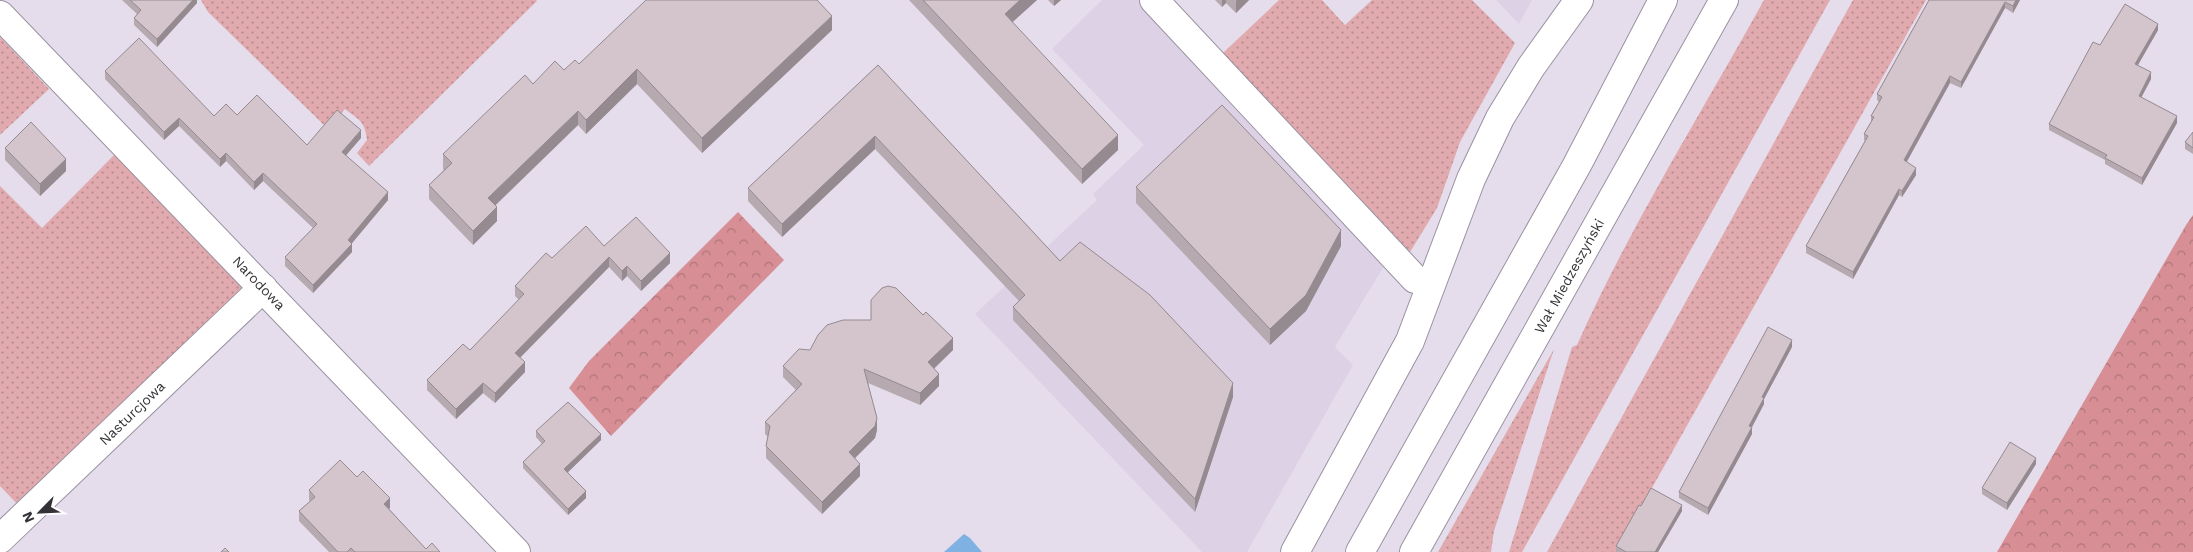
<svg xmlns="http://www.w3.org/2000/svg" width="2193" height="552" viewBox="0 0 2193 552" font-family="'Work Sans',sans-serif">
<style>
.built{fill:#ddd1e6}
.green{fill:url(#green-dots)}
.forest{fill:url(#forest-crowns)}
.water{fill:#7fb1e2}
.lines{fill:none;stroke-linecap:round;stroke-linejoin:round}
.minor-casing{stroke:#9a92a0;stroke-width:30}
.major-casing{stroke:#9a92a0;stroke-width:30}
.minor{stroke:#fff;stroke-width:28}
.major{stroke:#fff;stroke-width:28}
.wall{fill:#b6a9b0}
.shaded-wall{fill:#948a90}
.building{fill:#d4c5cd;stroke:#948a90}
.labels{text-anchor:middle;stroke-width:4;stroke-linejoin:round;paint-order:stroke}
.street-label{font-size:14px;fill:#353237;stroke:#fff}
</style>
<defs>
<pattern id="green-dots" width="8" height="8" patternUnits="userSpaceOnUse" patternTransform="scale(1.25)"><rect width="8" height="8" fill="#e0aaae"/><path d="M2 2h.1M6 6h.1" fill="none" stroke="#b68b8e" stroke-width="1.8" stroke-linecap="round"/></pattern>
<pattern id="forest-crowns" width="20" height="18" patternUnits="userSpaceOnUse" patternTransform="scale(1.25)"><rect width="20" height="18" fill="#d78e95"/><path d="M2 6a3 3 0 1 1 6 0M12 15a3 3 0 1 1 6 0" fill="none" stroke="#af757a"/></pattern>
</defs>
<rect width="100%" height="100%" fill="#e5ddec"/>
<g class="built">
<polygon points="1102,0 1140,0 1387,261 1335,347 1353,365 1247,552 1202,552 975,314 1097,200 1093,194 1144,145 1052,49"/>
<polygon points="1496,0 1532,0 1519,24"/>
</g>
<g class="green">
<path d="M201,0h335l1,1 -168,165 -12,-13 10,-13c-2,-19 -8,-20 -22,-31l-17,20 -120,-117z"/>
<polygon points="1279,0 1322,0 1345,25 1372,0 1472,0 1515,43 1460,142 1437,208 1410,252 1223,53"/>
<path d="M1764,0h66l-308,552h-13l63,-205 5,-2c53,-119 124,-231 187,-345z"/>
<polygon points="1853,0 1926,0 1616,552 1547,552"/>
<polygon points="0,37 49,89 0,135"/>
<polygon points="116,153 246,289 19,506 0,486 0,186 42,228"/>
<polygon points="1554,349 1494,531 1491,552 1438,552"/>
</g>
<g class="forest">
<polygon points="738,212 784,260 611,436 569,388 589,361"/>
<polygon points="2193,215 2193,552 1997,552 2186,225"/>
</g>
<polygon class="water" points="964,534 970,538 982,552 944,552"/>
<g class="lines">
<g class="minor-casing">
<g id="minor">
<polyline points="1154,0 1415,279"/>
<polyline points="0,15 516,552"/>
<polyline points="0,539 263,288"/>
<polyline points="1295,552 1410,341 1471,179 1500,118 1531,67 1579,0"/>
</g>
</g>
<g class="major-casing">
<g id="major">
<polyline points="1360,552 1577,165 1663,0"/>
<polyline points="1414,552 1724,0"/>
</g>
</g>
<use href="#minor" class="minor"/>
<use href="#major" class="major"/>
</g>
<g class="wall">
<polygon points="122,0 197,0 197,3 157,47 134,25 134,18 137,14"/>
<polygon points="909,0 1037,0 1012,22 1118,150 1082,184"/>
<polygon points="1048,0 1061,0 1054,6"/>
<polygon points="1215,0 1249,0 1236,13 1226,3 1222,7"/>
<polygon points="1929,0 2020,0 2013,13 2005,8 1961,88 1950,83 1906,162 1916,175 1902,197 1899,195 1853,279 1806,253 1806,246 1865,141 1864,140 1864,134 1871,122 1871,116 1879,102 1877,100 1877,94"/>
<polygon points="832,30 702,153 637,84 586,134 578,125 496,205 497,221 473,245 429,199 429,185 444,170 443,169 443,154 533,84 579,64"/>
<polygon points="2158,30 2138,65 2151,79 2141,97 2177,123 2142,185 2105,164 2105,160 2049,130 2049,124 2100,45"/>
<polygon points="878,65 1060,261 1233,397 1195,512 1013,320 1013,307 1019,301 875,149 782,237 748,201 748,188"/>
<polygon points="105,71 214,116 237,115 307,145 361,138 346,155 388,200 352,243 352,252 313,293 285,266 285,257 313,228 263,181 254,190 226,161 220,167 179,126 164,140 105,79"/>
<polygon points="2193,132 2193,154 2185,149 2185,142"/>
<polygon points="5,148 66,171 40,196 5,160"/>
<polygon points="1136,187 1341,246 1306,311 1270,345 1136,203"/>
<polygon points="604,246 670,263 641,291 627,276 622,281 609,267 520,357 525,372 495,403 483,393 456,419 427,390 427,380 470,350 519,300 515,296 515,286 552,258"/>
<polygon points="871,320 953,350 934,369 939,386 920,405 868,383 877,430 875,438 855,458 860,476 822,514 766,458 766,446 768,437 765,434 765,422 796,390 783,377 783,366 810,350"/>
<polygon points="1792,347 1764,399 1764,404 1752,427 1752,434 1708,515 1679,498 1679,492"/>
<polygon points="536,431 601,440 568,472 586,498 568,515 523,468 523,462 542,444 536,437"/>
<polygon points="2036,464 2007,510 1982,494 1982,488"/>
<polygon points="357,477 390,508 389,509 426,549 440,552 329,552 299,521 299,511 310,501 309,500 309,490"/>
<polygon points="1641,506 1682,511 1658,552 1616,552 1616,546"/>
</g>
<g class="shaded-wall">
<polygon points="193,0 197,0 197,3 157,47 157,39"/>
<polygon points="1020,0 1037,0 1005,29 1005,14"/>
<polygon points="1054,0 1061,0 1054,6"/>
<polygon points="1222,0 1226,0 1226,3 1222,7"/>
<polygon points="1237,0 1249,0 1236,13 1236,1"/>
<polygon points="2016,0 2020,0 2013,13 2013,6"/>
<polygon points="2005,2 2005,8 1961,88 1961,82"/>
<polygon points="832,16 832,30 702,153 702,138"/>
<polygon points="2158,24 2158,30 2135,70 2135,64"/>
<polygon points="637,69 637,84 586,134 586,120"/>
<polygon points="2151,72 2151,79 2139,102 2139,96"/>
<polygon points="1950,76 1950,83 1904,167 1904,160"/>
<polygon points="578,111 578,125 488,212 488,198"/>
<polygon points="2177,116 2177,123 2142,185 2142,178"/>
<polygon points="179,118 179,126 164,140 164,132"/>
<polygon points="361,130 361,138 342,160 342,152"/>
<polygon points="1118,135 1118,150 1082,184 1082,169"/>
<polygon points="875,136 875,149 782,237 782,224"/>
<polygon points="226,153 226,161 220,167 220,159"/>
<polygon points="66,159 66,171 40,196 40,184"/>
<polygon points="1916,168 1916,175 1902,197 1902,191"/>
<polygon points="263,173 263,181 254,190 254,182"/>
<polygon points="1899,189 1899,195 1853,279 1853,272"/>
<polygon points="388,192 388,200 348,248 348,240"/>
<polygon points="497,207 497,221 473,245 473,231"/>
<polygon points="1341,230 1341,246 1306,311 1270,345 1270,329"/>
<polygon points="352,244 352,252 313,293 313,285"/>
<polygon points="670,253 670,263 641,291 641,281"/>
<polygon points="609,257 609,267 515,363 515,353"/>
<polygon points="627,266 627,276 622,281 622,271"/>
<polygon points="953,338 953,350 928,374 928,362"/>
<polygon points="1792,340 1792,347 1764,399 1764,404 1752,427 1752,434 1708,515 1708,508 1749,426 1762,397"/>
<polygon points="525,362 525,372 495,403 495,393"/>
<polygon points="939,374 939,386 920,405 920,393"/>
<polygon points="483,383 483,393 456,419 456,409"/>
<polygon points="1233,383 1233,397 1195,512 1195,499"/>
<polygon points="877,418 877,430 875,438 849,464 849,452"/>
<polygon points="601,434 601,440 564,476 564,469"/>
<polygon points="2036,458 2036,464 2007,510 2007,503"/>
<polygon points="860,464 860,476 822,514 822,502"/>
<polygon points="586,491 586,498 568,515 568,509"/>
<polygon points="390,498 390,508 384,513 384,504"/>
<polygon points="1682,505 1682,511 1658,552 1655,552"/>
</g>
<g class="building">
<polygon points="130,0 193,0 157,39 134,18 141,10"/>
<polygon points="646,0 817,0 832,16 702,138 637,69 586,120 578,111 488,198 497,207 473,231 429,185 452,163 443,154 525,75 533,84 555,61 564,70 575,60 579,64"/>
<polygon points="923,0 1020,0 1005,14 1118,135 1082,169"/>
<polygon points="1929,0 2016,0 2013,6 2005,2 1961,82 1950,76 1904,160 1916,168 1902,191 1899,189 1853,272 1806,246 1868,136 1864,134 1874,117 1871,116 1882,97 1877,94"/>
<polygon points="2125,4 2158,24 2135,64 2151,72 2139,96 2177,116 2142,178 2105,158 2107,155 2049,124 2093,42 2100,45"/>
<polygon points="139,38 214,116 226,104 237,115 257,95 307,145 337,110 361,130 342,152 388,192 348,240 352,244 313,285 285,257 317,224 263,173 254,182 226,153 220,159 179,118 164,132 105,71"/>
<polygon points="878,65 1060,261 1080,242 1150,295 1233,383 1195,499 1013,307 1025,295 875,136 782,224 748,188"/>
<polygon points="1222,105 1341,230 1306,295 1270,329 1136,187"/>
<polygon points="31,122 66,159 40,184 5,148"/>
<polygon points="2193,132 2193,148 2185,142"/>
<polygon points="636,217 670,253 641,281 627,266 622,271 609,257 515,353 525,362 495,393 483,383 456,409 427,380 463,344 470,350 524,294 515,286 546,253 552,258 586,226 604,246"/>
<polygon points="888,286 896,288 923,315 926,312 953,338 928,362 939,374 920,393 864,369 877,418 875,426 849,452 860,464 822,502 766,446 770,426 765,422 802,384 783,366 799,349 810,350 818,335 827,325 843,320 871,320 871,300 882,288"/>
<polygon points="1768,327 1792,340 1762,397 1764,398 1749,426 1752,427 1708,508 1679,492"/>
<polygon points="568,402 601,434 564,469 586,491 568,509 523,462 545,441 536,431"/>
<polygon points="2010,442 2036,458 2007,503 1982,488"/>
<polygon points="340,460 357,477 363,471 390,498 384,504 426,549 432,543 440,552 355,552 351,548 347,552 338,552 299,511 315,497 309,490"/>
<polygon points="1651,488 1682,505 1655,552 1626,552 1616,546 1639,505 1641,506"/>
<polygon points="225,548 229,552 221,552"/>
</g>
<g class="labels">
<g class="street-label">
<text transform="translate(1569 276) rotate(-61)" y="5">Wał Miedzeszyński</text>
<text transform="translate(259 283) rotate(46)" y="5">Narodowa</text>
<text transform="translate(132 413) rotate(-44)" y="5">Nasturcjowa</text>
</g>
</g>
<g transform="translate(40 512) rotate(246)" stroke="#ffffff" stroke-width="4" paint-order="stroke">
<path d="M0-4L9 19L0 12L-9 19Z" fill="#353237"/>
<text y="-8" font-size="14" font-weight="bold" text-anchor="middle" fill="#353237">N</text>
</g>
</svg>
